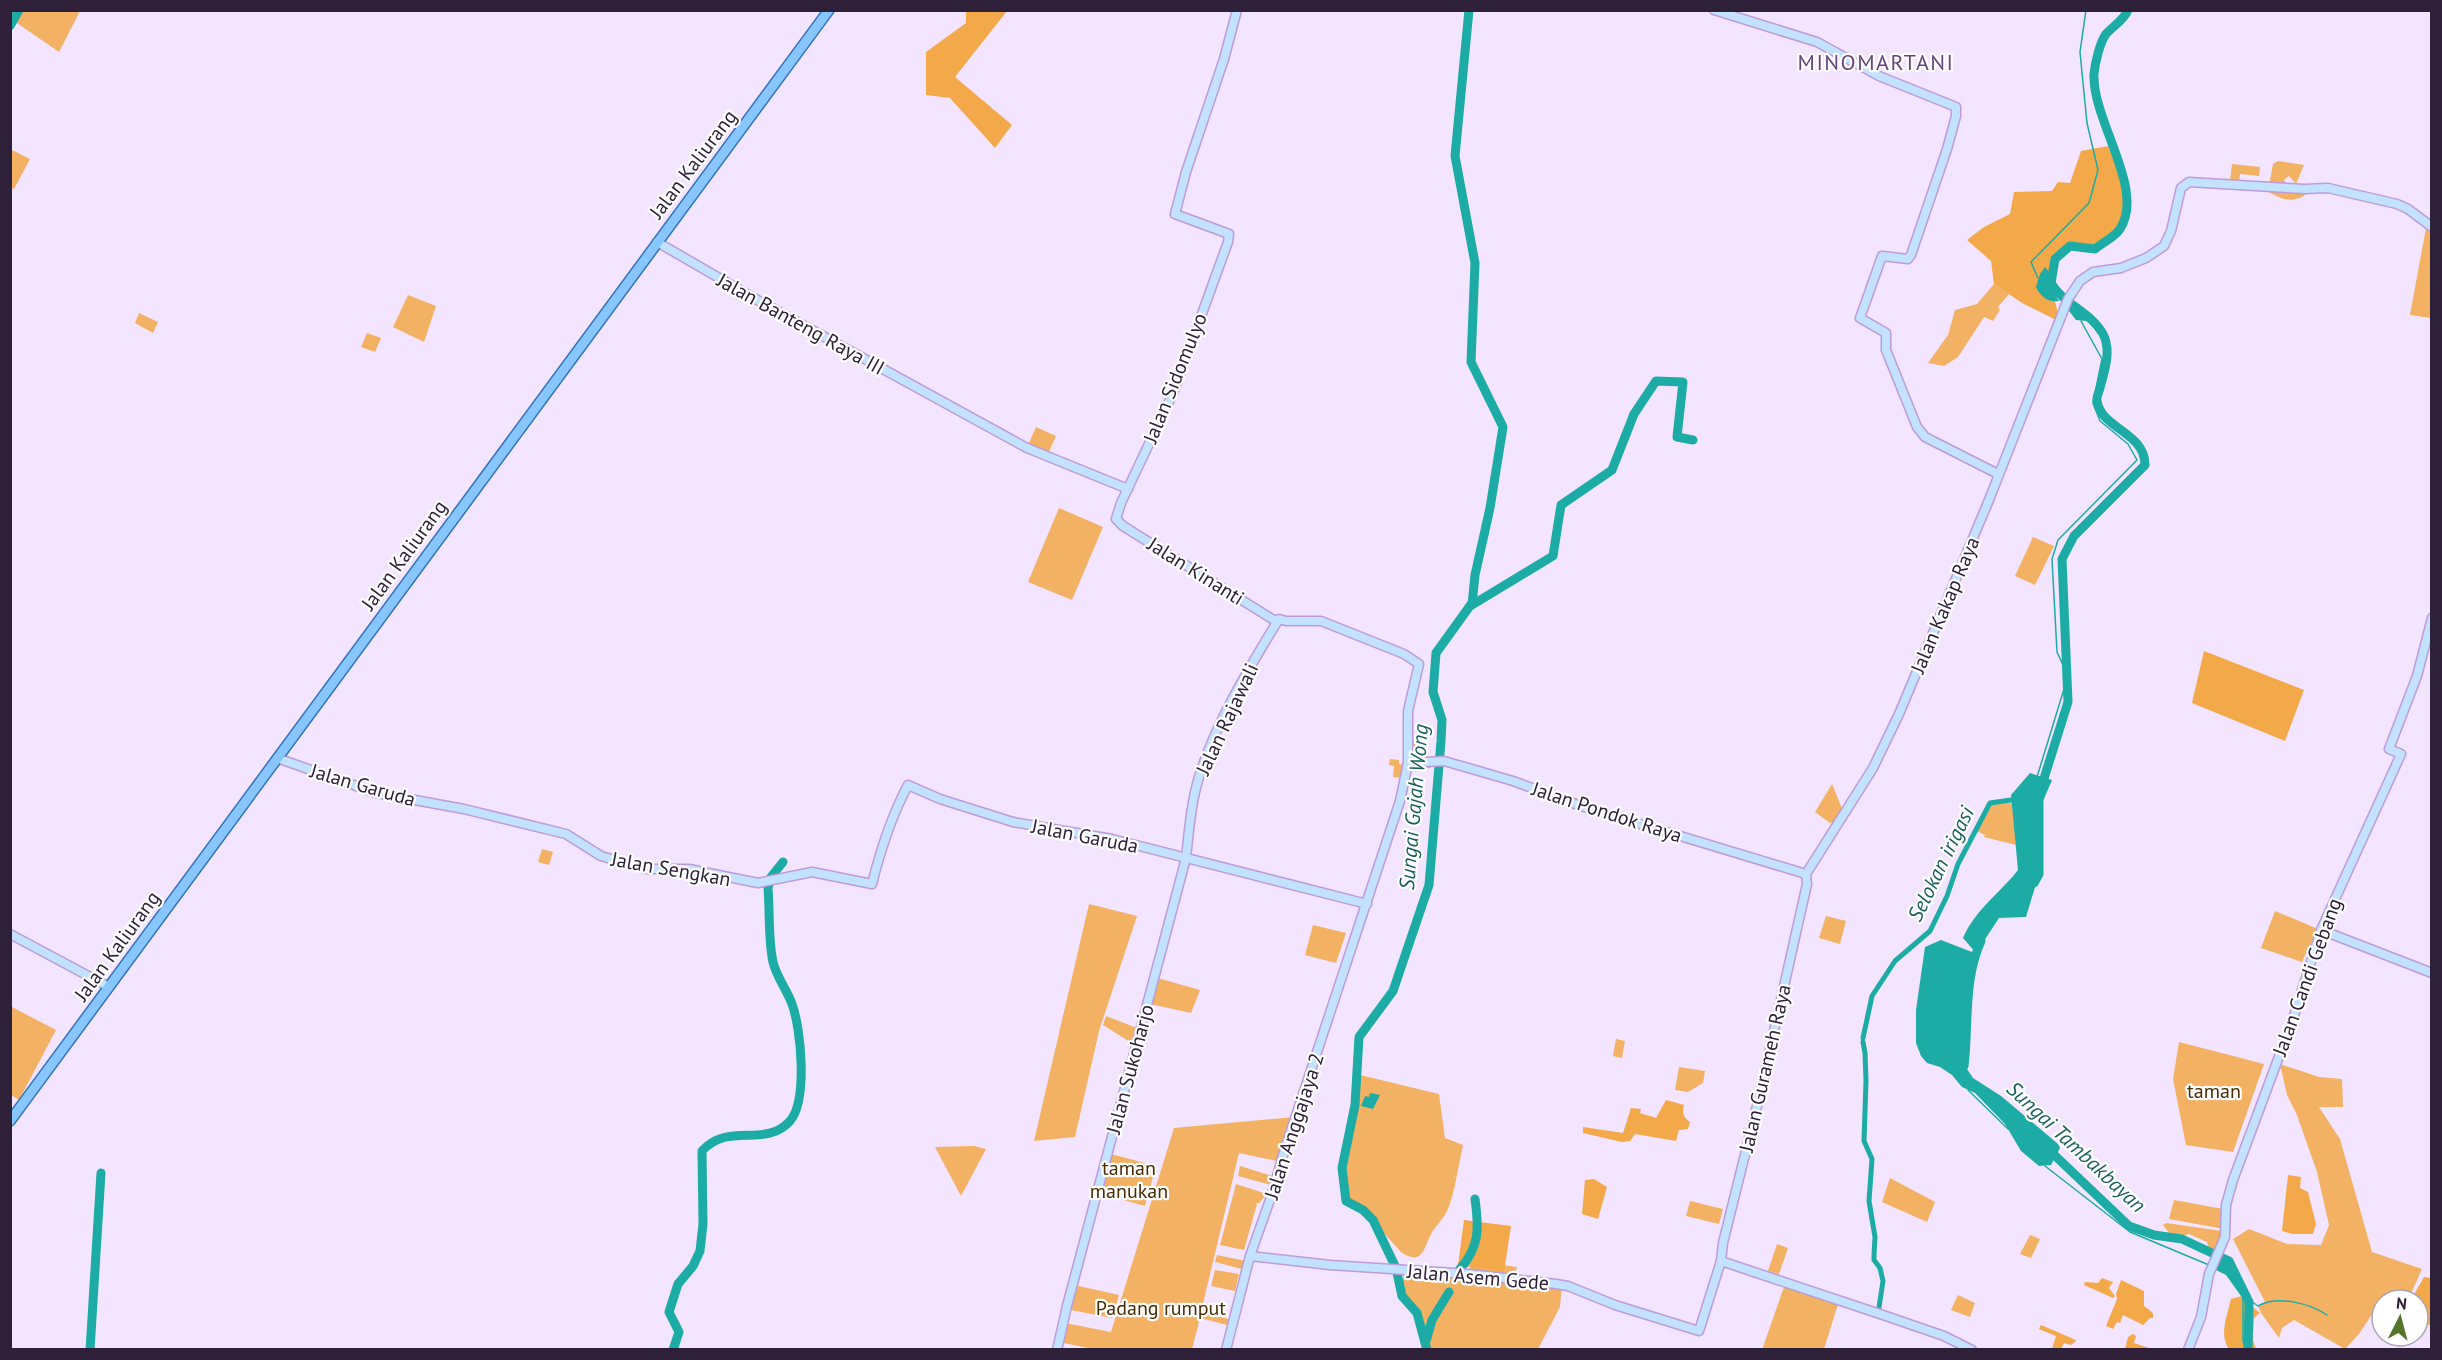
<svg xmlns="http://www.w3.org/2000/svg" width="2442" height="1360" viewBox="0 0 2442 1360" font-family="'PT Sans',sans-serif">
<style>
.green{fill:#f2b163}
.forest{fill:#f3a94a}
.water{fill:#1caca5}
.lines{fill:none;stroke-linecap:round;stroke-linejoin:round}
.stream{stroke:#1caca5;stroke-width:1.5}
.canal{stroke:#1caca5;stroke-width:5}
.river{stroke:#1caca5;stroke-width:9}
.secondary-casing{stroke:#be9bda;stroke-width:11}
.primary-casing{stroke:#3473b9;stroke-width:12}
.secondary{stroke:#c3e2ff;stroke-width:8}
.primary{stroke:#87c6fe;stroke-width:9}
.labels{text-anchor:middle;stroke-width:4.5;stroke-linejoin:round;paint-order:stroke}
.street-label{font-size:20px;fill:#2e2039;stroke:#fff}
.park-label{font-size:20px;fill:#482b01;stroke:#fff}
.water-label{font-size:21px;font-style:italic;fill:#175e5b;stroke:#fff}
.quarter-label{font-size:22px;letter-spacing:1.5px;fill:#65447d;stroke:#fff}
</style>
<rect width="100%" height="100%" fill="#f3e4ff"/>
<g class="green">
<polygon points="10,11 11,10 80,11 59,52 11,19"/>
<polygon points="10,149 30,159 14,189 11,188"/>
<polygon points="2278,161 2304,165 2296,184 2289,176 2284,180 2290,189 2269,186 2273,164"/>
<polygon points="2232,164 2260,167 2259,176 2240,174 2239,182 2230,181"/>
<path d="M2265,190h32l11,3c-16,12 -27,6 -43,-3z"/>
<polygon points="2426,228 2431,231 2431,318 2410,315"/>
<polygon points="1994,284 2009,294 1998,307 2000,310 1993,321 1984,317 1958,357 1944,366 1928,363 1948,335 1955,310 1977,304"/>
<polygon points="408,295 436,306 424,342 393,327"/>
<polygon points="139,313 158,322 153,333 135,323"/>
<polygon points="367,333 381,338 375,352 361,347"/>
<polygon points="1036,427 1056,436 1048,454 1028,445"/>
<polygon points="1059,508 1103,527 1072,600 1028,582"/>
<polygon points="2033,537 2054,546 2035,585 2015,576"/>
<polygon points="1405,741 1423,741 1431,768 1413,769"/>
<polygon points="1390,759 1399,760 1399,764 1406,765 1404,778 1393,777 1394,766 1389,765"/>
<polygon points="1832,784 1843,811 1836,821 1830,823 1815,812"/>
<polygon points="2012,803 2016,845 1984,837 1985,835 1974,830 1987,804"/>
<polygon points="542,849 553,852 549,865 538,862"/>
<polygon points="1089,904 1137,916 1099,1031 1075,1137 1034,1141"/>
<polygon points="2275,911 2318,929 2302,962 2261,948"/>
<polygon points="1826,916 1846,921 1840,944 1819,938"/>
<polygon points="1313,925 1346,933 1336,963 1305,955"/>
<polygon points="1154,977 1200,990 1191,1013 1150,1004"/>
<polygon points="10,1006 56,1030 19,1100 11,1095"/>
<polygon points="1106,1016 1142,1030 1138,1047 1103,1025"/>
<polygon points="1616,1039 1625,1041 1622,1058 1613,1056"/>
<polygon points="2179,1042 2264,1064 2233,1152 2186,1145 2173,1079"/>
<polygon points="2280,1064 2319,1077 2342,1079 2343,1107 2319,1107 2340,1139 2372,1252 2422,1269 2408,1300 2391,1298 2390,1300 2382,1300 2382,1307 2376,1308 2359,1334 2345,1349 2294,1320 2282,1328 2279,1338 2261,1313 2258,1306 2265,1302 2233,1239 2249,1229 2287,1244 2321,1245 2329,1225 2317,1172 2297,1115 2287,1095"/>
<polygon points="1679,1067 1705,1071 1703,1083 1688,1092 1675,1090"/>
<path d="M1360,1075l79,19 6,44 18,7c-4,17 -9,54 -17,68 -4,7 -10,13 -14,19 -8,15 -9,35 -31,20l-38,-42 -17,-9 -4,-33z"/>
<polygon points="1295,1117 1277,1161 1239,1153 1201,1312 1233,1320 1231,1326 1200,1318 1192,1349 1094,1349 1058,1342 1060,1322 1111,1332 1174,1128"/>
<polygon points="974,1146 986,1149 961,1196 935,1147"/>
<polygon points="1111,1154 1156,1166 1145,1206 1102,1194"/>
<polygon points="1240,1166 1272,1176 1271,1185 1238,1176"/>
<polygon points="1890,1178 1935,1202 1927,1222 1882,1202"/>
<polygon points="1236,1184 1267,1194 1259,1203 1255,1203 1257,1204 1244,1250 1220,1245"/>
<polygon points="2174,1200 2223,1209 2224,1229 2169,1219"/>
<polygon points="1690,1201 1723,1209 1719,1224 1686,1216"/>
<polygon points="2166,1223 2222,1231 2221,1239 2213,1251 2208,1246 2207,1242 2189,1234 2183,1236 2170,1234 2163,1225"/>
<polygon points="2030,1235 2040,1239 2031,1258 2020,1254"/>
<polygon points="1777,1244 1788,1248 1779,1274 1768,1271"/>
<polygon points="1217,1255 1246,1261 1246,1270 1215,1262"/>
<polygon points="1470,1261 1517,1267 1514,1277 1470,1273"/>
<polygon points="1215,1270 1239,1274 1235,1291 1211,1286"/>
<polygon points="1403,1272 1562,1284 1560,1307 1538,1349 1428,1349 1417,1313 1403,1295"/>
<polygon points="1785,1284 1838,1304 1824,1349 1762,1350"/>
<polygon points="1074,1285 1119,1295 1112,1318 1066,1309"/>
<polygon points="1958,1295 1975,1303 1970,1317 1951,1310"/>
</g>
<g class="forest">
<polygon points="966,11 1007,11 955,77 1012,125 995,148 950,98 926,95 926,52 966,23"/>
<path d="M2108,146c11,26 25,58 9,84 -4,7 -16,12 -23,17l-24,-2 -18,14 -5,24 7,14 6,25 -38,-19 -28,-19 -3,-23 -24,-21 17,-13 26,-13 4,-22 38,-1 6,-9 12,1 11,-32z"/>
<polygon points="2204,651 2304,690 2285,741 2192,703"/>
<path d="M1666,1100l18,5c-2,8 -1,12 6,17l-2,7 -9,1 -3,11 -41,-7 -5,7 -8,1 -39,-9v-6l40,6 8,-25 10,1 -1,4 16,5z"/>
<polygon points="2288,1175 2301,1177 2300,1188 2308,1192 2316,1224 2313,1234 2292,1234 2282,1231"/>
<polygon points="1594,1179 1607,1187 1598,1219 1582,1214 1585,1180"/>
<polygon points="1464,1220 1511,1226 1504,1272 1458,1265"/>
<polygon points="2424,1277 2431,1278 2431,1325 2418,1323 2418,1300 2411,1300"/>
<polygon points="2102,1278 2113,1282 2109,1288 2115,1296 2113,1298 2084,1285 2085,1282 2098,1283"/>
<polygon points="2121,1280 2144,1291 2144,1306 2153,1313 2153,1318 2150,1318 2143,1325 2123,1315 2120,1323 2117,1322 2113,1329 2106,1326 2117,1299 2116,1294"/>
<path d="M2246,1295l4,10 10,8 -6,5 -1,22 3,9h-6v-14l-2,14h-19c-10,-15 -2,-32 2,-50z"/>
<polygon points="2041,1325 2076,1340 2076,1341 2071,1345 2064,1343 2061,1349 2052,1349 2056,1336 2039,1329"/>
<polygon points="2133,1334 2136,1336 2134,1343 2152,1349 2125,1349 2128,1337"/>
</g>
<g class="water">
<path d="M2045,267l4,5 -2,11 12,18c-11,2 -19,-5 -23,-14l4,-13z"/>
<polygon points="2066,307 2082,312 2089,319 2086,321 2076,320"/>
<path d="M2030,773l22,7 -14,33 1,61 -13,43 -27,1 -23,35 -13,-15c12,-28 36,-44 55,-68l-7,-75z"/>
<polygon points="1941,940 1972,952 1965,1022 1965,1066 1973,1078 2001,1096 2058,1144 2060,1148 2051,1165 2039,1166 2021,1151 2005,1124 1975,1093 1962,1087 1952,1075 1940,1067 1927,1063 1921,1056 1916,1043 1916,1010 1925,947"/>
<polygon points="1370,1093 1380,1095 1373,1109 1361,1106 1365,1096 1369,1097"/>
<polygon points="2218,1259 2228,1262 2246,1295 2241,1296 2226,1275 2212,1268"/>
</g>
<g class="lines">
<g class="stream">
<polyline points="2038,278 2031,262 2089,203 2098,170 2087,123 2080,52 2086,10"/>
<polyline points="2037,777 2068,676 2057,652 2052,559 2058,540 2137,460 2128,444 2100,421 2093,403 2102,359 2081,321"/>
<polyline points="1968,1090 2008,1129"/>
<polyline points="2045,1166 2130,1232 2209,1265"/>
<polyline points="2243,1295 2243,1341 2246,1350"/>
<path d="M2245,1297l13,9c19,-11 51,-3 69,9"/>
</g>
<g class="canal">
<polyline points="1863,1038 1872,996 1895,961 1930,931 1947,896 1958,864 1990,803 2018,799"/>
<polyline points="1863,1042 1865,1053 1866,1081 1864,1141 1872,1159 1869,1201 1875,1237 1874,1255 1874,1260 1880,1268 1883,1281 1878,1314"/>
</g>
<g class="river">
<polyline points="1469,10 1455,156 1475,263 1471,362 1503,427 1490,508 1475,575 1472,605 1553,556 1561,505 1612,470 1634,414 1656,381 1683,382 1677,437 1693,440"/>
<polyline points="10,26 19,10"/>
<path d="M2041,788l27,-86 -6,-143 12,-23 71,-71c0,-33 -44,-36 -48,-64 -1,-3 2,-9 3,-13 4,-16 12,-37 3,-54 -12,-22 -40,-30 -52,-51l4,-24 15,-13 25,3c7,-6 20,-12 25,-20 26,-40 -28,-108 -26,-155 1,-11 6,-32 12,-40 7,-8 18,-14 22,-24"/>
<polyline points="2034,883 2039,874 2039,802"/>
<path d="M1964,1066c5,-42 -1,-85 17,-125"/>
<polyline points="2048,1149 2129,1226 2154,1235 2182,1239 2229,1261 2249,1302 2248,1350"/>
<path d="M1459,1270c21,-23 20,-42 16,-71"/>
<polyline points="1426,1341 1432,1320 1449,1292"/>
<polyline points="90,1350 101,1173"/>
<path d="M673,1350l6,-18 -10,-20 9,-28 15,-18 7,-15 3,-27 -1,-73c27,-30 63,-2 88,-30 18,-21 11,-93 2,-117 -5,-14 -16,-28 -19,-42 -5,-23 -3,-50 -5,-74l3,-11 12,-15"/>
<polyline points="1427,1350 1417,1313 1402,1296 1396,1268 1373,1220 1363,1210 1346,1201 1342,1168 1355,1105 1359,1037 1393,991 1429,885 1441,741 1442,720 1433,692 1436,653 1472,603"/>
</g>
<g class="secondary-casing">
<g id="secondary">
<polyline points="1237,10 1224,59 1186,172 1175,214 1229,234 1228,242 1174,391 1121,503 1116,519 1123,526 1277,622"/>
<polyline points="1714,10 1817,42 1879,76 1956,107 1956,116 1947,149 1911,255 1908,259 1882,256 1860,318 1886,333 1886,350 1917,427 1925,437 1998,474"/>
<polyline points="657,242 759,301 1027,448 1128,489"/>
<path d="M277,758l99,35 88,16 102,25 35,22 45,13h43l69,14 54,-11 60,12c9,-36 19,-67 36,-99l32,14 73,23 99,17 255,65"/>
<polyline points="1408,763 1444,761 1513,781 1581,806 1806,874"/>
<polyline points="1806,874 1873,768 1899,714 1989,500 2068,299 2080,281 2093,272 2121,268 2146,258 2164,246 2171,231 2181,188 2189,182 2304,189 2328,188 2397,204 2408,209 2432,227"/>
<polyline points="2321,930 2432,973"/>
<polyline points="10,934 109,987"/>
<polyline points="1250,1256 1330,1265 1469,1274 1556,1284 1568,1286 1615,1305 1699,1331 1721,1261 1723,1243 1758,1102 1807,884 1806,874"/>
<polyline points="1721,1261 1880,1314 1944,1336 1972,1350"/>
<path d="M1057,1350l10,-44 119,-448c3,-27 5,-55 13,-81 17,-55 49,-107 78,-155"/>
<polyline points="1226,1350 1250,1256 1271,1197 1284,1152 1400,801 1408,763 1408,711 1419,664 1404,654 1321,621 1286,621 1279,619 1277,622"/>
<polyline points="2188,1350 2201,1317 2209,1274 2225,1237 2226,1205 2233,1180 2293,1019 2321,930 2401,754 2389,749 2417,676 2432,618"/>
</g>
</g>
<g class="primary-casing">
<polyline id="primary" points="10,1121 829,10"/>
</g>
<use href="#secondary" class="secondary"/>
<use href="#primary" class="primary"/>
</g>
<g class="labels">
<g class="street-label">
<text transform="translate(693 164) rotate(-53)" y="7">Jalan Kaliurang</text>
<text transform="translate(801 324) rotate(29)" y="7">Jalan Banteng Raya III</text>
<text transform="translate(1175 378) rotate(-68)" y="7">Jalan Sidomulyo</text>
<text transform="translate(404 555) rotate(-54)" y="7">Jalan Kaliurang</text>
<text transform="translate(1196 571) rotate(32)" y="7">Jalan Kinanti</text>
<text transform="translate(1945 605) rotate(-67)" y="7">Jalan Kakap Raya</text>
<text transform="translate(1227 719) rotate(-65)" y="7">Jalan Rajawali</text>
<text transform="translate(363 785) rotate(16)" y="7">Jalan Garuda</text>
<text transform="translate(1607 812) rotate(18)" y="7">Jalan Pondok Raya</text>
<text transform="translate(1085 836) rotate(11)" y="7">Jalan Garuda</text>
<text transform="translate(671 869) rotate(10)" y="7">Jalan Sengkan</text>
<text transform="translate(117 946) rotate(-54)" y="7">Jalan Kaliurang</text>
<text transform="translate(2307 977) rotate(-70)" y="7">Jalan Candi Gebang</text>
<text transform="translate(1765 1068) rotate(-77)" y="7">Jalan Gurameh Raya</text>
<text transform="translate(1130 1069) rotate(-75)" y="7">Jalan Sukoharjo</text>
<text transform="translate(1294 1126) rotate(-72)" y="7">Jalan Anggajaya 2</text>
<text transform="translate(1478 1277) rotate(5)" y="7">Jalan Asem Gede</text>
</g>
<g class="park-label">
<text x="2214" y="1098">taman</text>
<text x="1129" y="1175">taman<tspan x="1129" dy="23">manukan</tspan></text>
<text x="1161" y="1315">Padang rumput</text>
</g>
<g class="water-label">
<text transform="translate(1414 807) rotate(-85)" y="7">Sungai Gajah Wong</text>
<text transform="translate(1941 864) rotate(-64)" y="7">Selokan irigasi</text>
<text transform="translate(2076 1147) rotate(43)" y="7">Sungai Tambakbayan</text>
</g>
<g class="quarter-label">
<text x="1876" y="70">MINOMARTANI</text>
</g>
</g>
<rect width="2442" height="1360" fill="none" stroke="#2e2039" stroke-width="24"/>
<g transform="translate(2400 1318) rotate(6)"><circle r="28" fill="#ffffff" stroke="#aba6b0" stroke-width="1.5"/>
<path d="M0-4.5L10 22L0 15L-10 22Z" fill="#55752c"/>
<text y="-9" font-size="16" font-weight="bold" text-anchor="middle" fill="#2e2039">N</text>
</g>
</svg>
